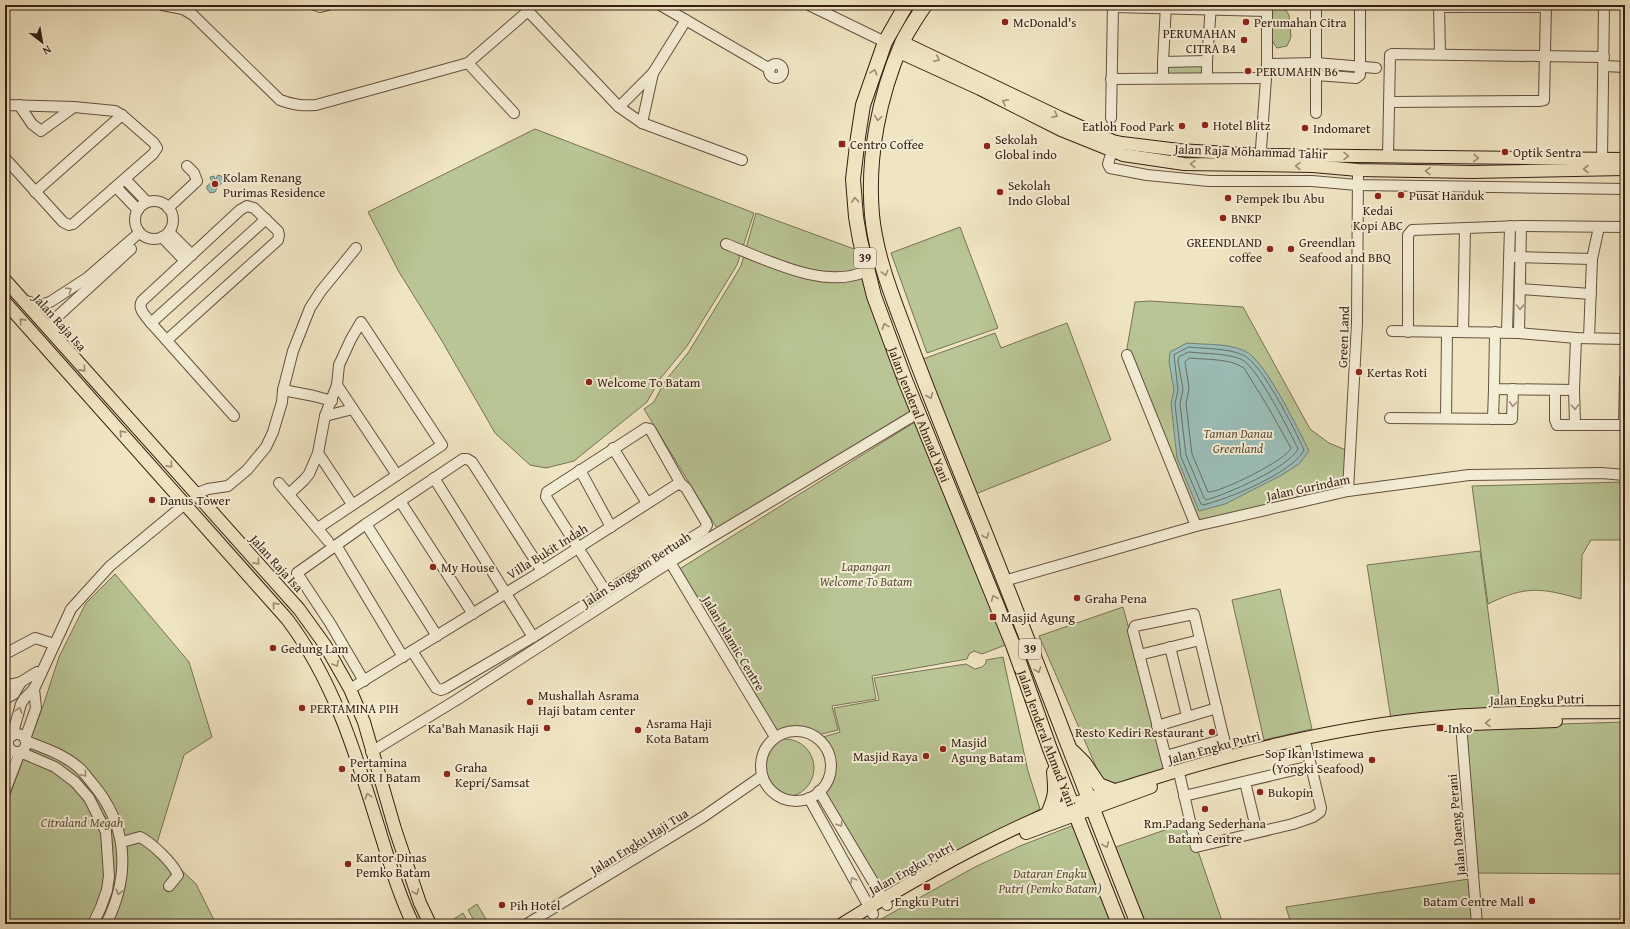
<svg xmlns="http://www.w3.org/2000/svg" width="1630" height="929" viewBox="0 0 1630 929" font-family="'Gentium Book Plus',serif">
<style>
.green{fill:#b9c594;stroke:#787254}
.water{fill:#9bbeb8;stroke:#737e76}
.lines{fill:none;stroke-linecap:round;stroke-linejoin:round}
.shore{stroke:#696e66;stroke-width:1}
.minor-casing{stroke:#65503f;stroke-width:12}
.major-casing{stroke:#371e13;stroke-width:14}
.highway-casing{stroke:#371e13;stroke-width:16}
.minor{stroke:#f5eed7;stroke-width:10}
.major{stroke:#f0e5c2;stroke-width:12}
.highway{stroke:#f0e5c2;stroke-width:14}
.oneway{stroke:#9d8b73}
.oneway2{stroke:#a0907f}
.poi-dot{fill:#8f2418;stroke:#f5eed7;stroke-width:1.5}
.labels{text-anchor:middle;stroke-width:4;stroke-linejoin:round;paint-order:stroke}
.shield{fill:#f5eed7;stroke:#705c4e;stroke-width:1}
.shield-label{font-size:12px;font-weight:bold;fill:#371e13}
.poi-label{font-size:13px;fill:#371e13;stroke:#f5eed7;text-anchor:start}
.street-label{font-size:13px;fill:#371e13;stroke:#f5eed7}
.park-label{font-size:13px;font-style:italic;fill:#5e503a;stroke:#f5eed7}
</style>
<rect width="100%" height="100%" fill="#f0e5c2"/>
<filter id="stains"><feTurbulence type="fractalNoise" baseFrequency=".005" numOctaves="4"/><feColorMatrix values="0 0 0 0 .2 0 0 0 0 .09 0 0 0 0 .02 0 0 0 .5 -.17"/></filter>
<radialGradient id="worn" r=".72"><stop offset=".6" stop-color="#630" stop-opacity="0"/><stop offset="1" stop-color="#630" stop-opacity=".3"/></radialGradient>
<g class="green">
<path d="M1275,5l8,1 6,9 2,22 -4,9 -10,2c-9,-10 -8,-32 -2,-43z"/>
<polygon points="1205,62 1205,77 1165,77 1165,63"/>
<polygon points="535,129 754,213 737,265 687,346 660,379 647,402 574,461 546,468 530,465 495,433 442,341 399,272 368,212"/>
<polygon points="756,213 857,250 913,410 718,530 644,409 654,402 665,381 688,353 741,266"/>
<polygon points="960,227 998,328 927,353 891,253"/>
<polygon points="1150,301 1243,307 1310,429 1329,443 1348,451 1346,484 1197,523 1127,348 1135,302"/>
<polygon points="1067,323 1111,440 973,495 920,360 995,333 1001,348"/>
<polygon points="915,422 1008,644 982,654 974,651 969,654 967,659 872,676 876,699 832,706 838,730 810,737 799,732 789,730 769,735 673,573"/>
<path d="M1625,482v58h-34l-9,15 -1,44c-40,-11 -54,-14 -93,5l-16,-118z"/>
<polygon points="1480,551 1501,709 1391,719 1367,565"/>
<polygon points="115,574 189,662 212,737 184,755 156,846 196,884 216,924 5,924 5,808 43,706 59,657 86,603"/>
<polygon points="1280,589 1312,729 1264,740 1232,600"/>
<polygon points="1123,607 1168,773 1104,785 1039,636"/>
<path d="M1003,657l25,114 12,38 -28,16 -130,70 -59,-101c2,-7 7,-14 9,-21 3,-11 -4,-28 -12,-35l20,-6 -6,-24 45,-8 -5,-22 92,-14 9,5 7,-2 4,-4v-3z"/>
<polygon points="1625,722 1625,874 1475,873 1464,727"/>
<circle cx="785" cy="768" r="29"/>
<polygon points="1188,822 1223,924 1140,924 1110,849"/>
<polygon points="1074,825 1115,924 872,924 975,867 1020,846"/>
<polygon points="1469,879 1473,924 1291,924 1286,907"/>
<polygon points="477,904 489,924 476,924 468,910"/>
<polygon points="463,913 469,924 457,924 454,919"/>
</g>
<g class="water">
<polygon points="218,175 224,177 225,181 218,186 215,192 210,193 207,189 207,186 213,181 211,180 210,177 214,176 215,180"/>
<path d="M1187,343c19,2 41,0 58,8 20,9 53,78 64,100l-10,13 -19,12 -55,28 -26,7 -22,-53 -6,-55 3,-13 -5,-28 1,-10z"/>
</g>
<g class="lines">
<g class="shore">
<path d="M1189,347c17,2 38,1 54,8 19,8 52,75 61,95 -12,23 -76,49 -101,55l-2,-1 -20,-47 -6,-53 3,-14 -4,-35z"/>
<path d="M1189,352c17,2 36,1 52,7 16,7 49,73 57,90 -10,19 -71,45 -92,51l-2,-2 -18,-43 -6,-51 3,-15 -5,-28 1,-4z"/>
<path d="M1190,358c17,2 39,0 54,10l24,39 23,41c-3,11 -71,45 -83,44l-16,-38 -6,-50 3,-16 -4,-26z"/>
</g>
<g class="minor-casing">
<g id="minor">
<path d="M162,5l21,4 10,6 87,85c14,5 22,6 36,5l152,-42 60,-52 4,-6"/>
<polyline points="315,5 320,7 328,5"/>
<polyline points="660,5 770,69"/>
<polyline points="809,5 885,42"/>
<polyline points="1316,5 1316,113"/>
<polyline points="1439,5 1440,54"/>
<polyline points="1113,7 1267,11"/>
<polyline points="1439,7 1546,7"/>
<polyline points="528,11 619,107 642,123 742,160"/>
<polyline points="1207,61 1211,5"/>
<polyline points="1163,62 1166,5"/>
<polyline points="468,63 514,113"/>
<polyline points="1267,64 1316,63 1376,68"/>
<circle cx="776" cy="71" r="7"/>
<polyline points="1604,66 1625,67"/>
<polyline points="653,73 686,20"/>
<polyline points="1316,75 1356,78 1360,75 1360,5"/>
<polyline points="1163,78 1163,62 1207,61 1207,78"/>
<polyline points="1111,79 1266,78"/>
<polyline points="1390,102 1539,101 1544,100 1546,5"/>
<polyline points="5,105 74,107 115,111 122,115 154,143 157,148 153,154 73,224 69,225 63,222 5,158"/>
<polyline points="19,105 32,124 41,131 74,107"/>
<polyline points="619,107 653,73 642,123"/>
<polyline points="1111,118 1113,5"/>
<polyline points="1112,151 1108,164 1110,168 1147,175 1209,181 1312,181 1357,185 1625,189"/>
<polyline points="1388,157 1390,55 1392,54 1604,57"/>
<polyline points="1260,163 1267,64 1267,5"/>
<polyline points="1603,165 1602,159 1604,5"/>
<polyline points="125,179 147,202"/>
<polyline points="116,187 138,210"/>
<polyline points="35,192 122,115"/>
<circle cx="154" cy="220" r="19"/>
<polyline points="168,208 197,181 194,173 187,166"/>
<polyline points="169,232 192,255"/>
<polyline points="162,237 185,261"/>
<path d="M726,244c39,15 101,48 142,26"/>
<polyline points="1516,257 1592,259"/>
<polyline points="1520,289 1591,294"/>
<polyline points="23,300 39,305 50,302 87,278 139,233"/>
<polyline points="151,323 266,219"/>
<polyline points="1392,331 1519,333 1576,338 1625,339"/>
<polyline points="1408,332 1408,235 1412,230 1521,226 1625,227"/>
<polyline points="1463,332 1465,229"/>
<polyline points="1495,332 1494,389 1574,390"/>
<polyline points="1507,332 1510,226"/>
<polyline points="1519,333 1521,226"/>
<polyline points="1589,338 1592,259 1599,227"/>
<polyline points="57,339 54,323 58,316 131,249"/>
<path d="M167,340l111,-100 1,-5 -1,-4 -24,-23 -7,-2 -7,4 -98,91c-5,8 4,15 9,22l83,93"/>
<polyline points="1127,355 1196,526"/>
<polyline points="337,385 397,475"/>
<polyline points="283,390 314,396 332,401"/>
<polyline points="1555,391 1555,420 1557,425 1625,425"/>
<polyline points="325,416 353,409"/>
<polyline points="1390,418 1512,419 1513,389"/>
<polyline points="1446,418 1447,332"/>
<polyline points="1493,419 1494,389"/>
<polyline points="1575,424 1574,390 1576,338"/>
<polyline points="1624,425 1625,378"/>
<polyline points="613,448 647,503"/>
<polyline points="318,453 352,504"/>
<polyline points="580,470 611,527"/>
<polyline points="434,478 533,637"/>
<polyline points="279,483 328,541"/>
<polyline points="1348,491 1357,323 1358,170"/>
<polyline points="195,494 208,489 228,486 247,470 266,447 273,432 282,402 283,390 293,351 310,308 321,291 356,248"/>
<polyline points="289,494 304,480 309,474 318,453 325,416 337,385 339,365 351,339 361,322 442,445 318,528"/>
<polyline points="400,501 473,614"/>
<polyline points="366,524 437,636"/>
<polyline points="336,545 403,657"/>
<polyline points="670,562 775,737"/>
<polyline points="1004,581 1196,526 1348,491 1469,475 1601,473 1625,475"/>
<polyline points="606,592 546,497 547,492 646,428 650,429 681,484"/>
<polyline points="1170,647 1187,716"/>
<polyline points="5,654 35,638 54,644"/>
<polyline points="1139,655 1200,640"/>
<polyline points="364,681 330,623 297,573 366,524 463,459 467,459 472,462 542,571"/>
<polyline points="5,686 21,682 37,672 41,674"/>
<polyline points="350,689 542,571 676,485 681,484 686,488 706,522 707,525 704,530 533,637 446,688 441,690 436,688 412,651"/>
<polyline points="5,699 14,694 21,682"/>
<polyline points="1461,724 1477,924"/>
<polyline points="1157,726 1217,708"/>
<circle cx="796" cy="766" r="35"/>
<circle cx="17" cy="743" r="9"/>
<polyline points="12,736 21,704 24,699 34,689 71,609 110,566 185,504"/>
<polyline points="25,739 36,708 34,689"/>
<path d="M26,741c18,7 37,13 52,26 5,4 9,10 14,16 36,42 39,92 14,141"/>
<polyline points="371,752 458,699 670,562 918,413"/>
<polyline points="1166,756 1224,739"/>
<polyline points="5,762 10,749"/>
<polyline points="1170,773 1133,631 1135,626 1194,614 1228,756"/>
<polyline points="1180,777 1196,847 1293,824 1313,817 1320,812 1321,808 1306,745"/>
<polyline points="1245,782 1257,832"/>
<polyline points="5,791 20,752 55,767 75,782 89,798 106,832 109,876 107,890 101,907 93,924"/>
<polyline points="819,791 887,905"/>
<polyline points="1184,796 1311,766"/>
<polyline points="809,798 873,914"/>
<path d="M122,842l18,-5c13,7 32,25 38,38l-9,11"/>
<polyline points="527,924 703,817 762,776"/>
</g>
</g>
<g class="major-casing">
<g id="major">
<polyline points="902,42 1061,118 1113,141 1122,143 1179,150 1261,155 1625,159"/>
<polyline points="899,52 980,89 1061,130 1123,155 1184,164 1313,166 1358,170 1472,172 1625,169"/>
<polyline points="5,280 299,609 325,645 350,689 364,722 395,829 420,903 430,924"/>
<path d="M5,302l282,317c48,63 70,139 93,213 10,32 19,63 33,92"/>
<polyline points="1444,725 1556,721"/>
<polyline points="1026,833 1151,787"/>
<path d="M842,924c68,-42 138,-82 212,-113 30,-12 63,-21 94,-31 89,-28 181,-51 274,-61 68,-8 136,-6 203,-7"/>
</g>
</g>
<g class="highway-casing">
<g id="highway">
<path id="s1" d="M906,5l-21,37 -22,63 -5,32 -5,42 3,38 4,23 14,56 31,84 108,265 37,104 69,175"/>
<path d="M925,5c-8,12 -17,25 -23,38 -23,53 -35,114 -30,172 4,41 20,81 34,118 21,57 44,113 67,170 57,139 109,281 165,421"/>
<polyline points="1073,752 1084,763 1099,785 1114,791"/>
<path d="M1048,814c8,-18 8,-23 6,-42"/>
</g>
</g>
<use href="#minor" class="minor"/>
<use href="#major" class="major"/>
<use href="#highway" class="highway"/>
</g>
<defs><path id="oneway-chevron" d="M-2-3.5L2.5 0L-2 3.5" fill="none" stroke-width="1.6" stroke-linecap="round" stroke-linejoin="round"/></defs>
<g class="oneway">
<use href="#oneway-chevron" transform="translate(937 59) rotate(25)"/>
<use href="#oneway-chevron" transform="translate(874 72) rotate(-72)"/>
<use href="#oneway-chevron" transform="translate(1005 102) rotate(-153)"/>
<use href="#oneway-chevron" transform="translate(1055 115) rotate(26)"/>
<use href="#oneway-chevron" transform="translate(878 118) rotate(98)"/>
<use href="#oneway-chevron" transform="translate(1346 156) rotate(1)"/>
<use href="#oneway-chevron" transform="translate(1476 158) rotate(1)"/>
<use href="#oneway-chevron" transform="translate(1193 164) rotate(-179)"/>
<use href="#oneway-chevron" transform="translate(1298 166) rotate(-178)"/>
<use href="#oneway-chevron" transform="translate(1586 169) rotate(180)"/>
<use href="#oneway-chevron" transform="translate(1428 171) rotate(-179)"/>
<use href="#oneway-chevron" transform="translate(855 200) rotate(-95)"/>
<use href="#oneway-chevron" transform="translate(885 273) rotate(75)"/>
<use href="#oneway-chevron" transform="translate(22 321) rotate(-132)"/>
<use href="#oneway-chevron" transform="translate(885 326) rotate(-110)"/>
<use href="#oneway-chevron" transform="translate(83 369) rotate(48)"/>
<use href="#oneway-chevron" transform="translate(930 396) rotate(68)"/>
<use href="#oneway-chevron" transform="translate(122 433) rotate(-132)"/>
<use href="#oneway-chevron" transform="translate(170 465) rotate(48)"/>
<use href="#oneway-chevron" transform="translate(986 536) rotate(68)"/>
<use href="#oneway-chevron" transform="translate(257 562) rotate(48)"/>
<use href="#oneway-chevron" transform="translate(994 598) rotate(-112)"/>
<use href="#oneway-chevron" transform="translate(275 605) rotate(-132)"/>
<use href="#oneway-chevron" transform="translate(336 664) rotate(61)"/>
<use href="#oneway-chevron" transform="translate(1038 670) rotate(69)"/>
<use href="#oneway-chevron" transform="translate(1488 723) rotate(179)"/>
<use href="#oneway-chevron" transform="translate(368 796) rotate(-107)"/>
<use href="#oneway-chevron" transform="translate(1106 845) rotate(68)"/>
<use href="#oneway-chevron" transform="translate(416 892) rotate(70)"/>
</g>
<g class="oneway2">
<use href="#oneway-chevron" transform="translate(69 290) rotate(-32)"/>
<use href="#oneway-chevron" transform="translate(1520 307) rotate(92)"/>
<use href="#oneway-chevron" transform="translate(1513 404) rotate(93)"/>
<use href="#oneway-chevron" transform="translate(1575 407) rotate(88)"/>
<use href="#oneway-chevron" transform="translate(19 710) rotate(-74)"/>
<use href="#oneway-chevron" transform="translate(84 774) rotate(50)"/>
<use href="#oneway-chevron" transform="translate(840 824) rotate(58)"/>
<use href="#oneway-chevron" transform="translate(853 880) rotate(-120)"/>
<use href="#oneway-chevron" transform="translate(119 892) rotate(104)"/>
</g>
<g class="poi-dot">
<circle cx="1005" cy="22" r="4"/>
<circle cx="1246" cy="22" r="4"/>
<circle cx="1244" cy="40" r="4"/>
<circle cx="1248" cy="71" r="4"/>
<circle cx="1205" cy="125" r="4"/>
<circle cx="1182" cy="126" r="4"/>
<circle cx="1305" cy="128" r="4"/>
<rect x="838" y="140" width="8" height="8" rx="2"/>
<circle cx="987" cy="146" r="4"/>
<circle cx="1505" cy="152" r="4"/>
<circle cx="215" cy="184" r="4"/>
<circle cx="1000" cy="192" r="4"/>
<circle cx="1401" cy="195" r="4"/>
<circle cx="1378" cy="196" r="4"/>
<circle cx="1228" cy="198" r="4"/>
<circle cx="1223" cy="218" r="4"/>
<circle cx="1270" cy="249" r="4"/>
<circle cx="1291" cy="249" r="4"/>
<circle cx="1359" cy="372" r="4"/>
<circle cx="589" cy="382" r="4"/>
<circle cx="152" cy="500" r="4"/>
<circle cx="433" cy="567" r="4"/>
<circle cx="1077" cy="598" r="4"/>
<rect x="989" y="613" width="8" height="8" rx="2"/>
<circle cx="273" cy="648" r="4"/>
<circle cx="530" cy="702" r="4"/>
<circle cx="302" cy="708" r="4"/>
<circle cx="547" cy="728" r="4"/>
<rect x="1436" y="724" width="8" height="8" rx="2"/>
<circle cx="638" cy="730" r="4"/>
<circle cx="1212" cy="732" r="4"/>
<circle cx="943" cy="749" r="4"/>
<circle cx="926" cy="756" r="4"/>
<circle cx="1372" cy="760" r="4"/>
<circle cx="342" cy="769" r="4"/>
<circle cx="447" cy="774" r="4"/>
<circle cx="1260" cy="792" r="4"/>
<circle cx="1205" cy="809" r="4"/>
<circle cx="348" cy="864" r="4"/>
<rect x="923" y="883" width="8" height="8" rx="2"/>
<circle cx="1532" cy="901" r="4"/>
<circle cx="502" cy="905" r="4"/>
</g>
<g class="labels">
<g class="shield">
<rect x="854" y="248" width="22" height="20" rx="3"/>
<rect x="1019" y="639" width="22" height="20" rx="3"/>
</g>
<g class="shield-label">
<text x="865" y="262">39</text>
<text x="1030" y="653">39</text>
</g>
<g class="poi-label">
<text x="1013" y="27">McDonald's</text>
<text x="1254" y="27">Perumahan Citra</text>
<text x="1236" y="38" text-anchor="end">PERUMAHAN<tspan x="1236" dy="15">CITRA B4</tspan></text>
<text x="1256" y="76">PERUMAHN B6</text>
<text x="1213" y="130">Hotel Blitz</text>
<text x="1174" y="131" text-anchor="end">Eatloh Food Park</text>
<text x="1313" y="133">Indomaret</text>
<text x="995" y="144">Sekolah<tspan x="995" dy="15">Global indo</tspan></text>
<text x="850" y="149">Centro Coffee</text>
<text x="1513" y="157">Optik Sentra</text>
<text x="223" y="182">Kolam Renang<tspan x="223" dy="15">Purimas Residence</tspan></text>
<text x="1008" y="190">Sekolah<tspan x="1008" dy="15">Indo Global</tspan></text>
<text x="1409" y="200">Pusat Handuk</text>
<text x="1236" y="203">Pempek Ibu Abu</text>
<text x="1378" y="215" text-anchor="middle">Kedai<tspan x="1378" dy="15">Kopi ABC</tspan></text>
<text x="1231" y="223">BNKP</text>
<text x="1262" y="247" text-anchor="end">GREENDLAND<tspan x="1262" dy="15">coffee</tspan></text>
<text x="1299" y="247">Greendlan<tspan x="1299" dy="15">Seafood and BBQ</tspan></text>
<text x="1367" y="377">Kertas Roti</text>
<text x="597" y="387">Welcome To Batam</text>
<text x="160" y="505">Danus Tower</text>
<text x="441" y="572">My House</text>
<text x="1085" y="603">Graha Pena</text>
<text x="1001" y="622">Masjid Agung</text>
<text x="281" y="653">Gedung Lam</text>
<text x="538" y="700">Mushallah Asrama<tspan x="538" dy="15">Haji batam center</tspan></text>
<text x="310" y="713">PERTAMINA PIH</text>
<text x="646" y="728">Asrama Haji<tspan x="646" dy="15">Kota Batam</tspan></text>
<text x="539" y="733" text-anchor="end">Ka'Bah Manasik Haji</text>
<text x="1448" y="733">Inko</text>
<text x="1204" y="737" text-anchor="end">Resto Kediri Restaurant</text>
<text x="951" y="747">Masjid<tspan x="951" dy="15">Agung Batam</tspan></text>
<text x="1364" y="758" text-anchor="end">Sop Ikan Istimewa<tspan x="1364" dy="15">(Yongki Seafood)</tspan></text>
<text x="918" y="761" text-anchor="end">Masjid Raya</text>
<text x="350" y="767">Pertamina<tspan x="350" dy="15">MOR I Batam</tspan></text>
<text x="455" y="772">Graha<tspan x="455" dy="15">Kepri/Samsat</tspan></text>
<text x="1268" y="797">Bukopin</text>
<text x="1205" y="828" text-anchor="middle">Rm.Padang Sederhana<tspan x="1205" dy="15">Batam Centre</tspan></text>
<text x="356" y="862">Kantor Dinas<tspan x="356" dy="15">Pemko Batam</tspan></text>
<text x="927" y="906" text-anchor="middle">Engku Putri</text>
<text x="1524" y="906" text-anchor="end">Batam Centre Mall</text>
<text x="510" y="910">Pih Hotel</text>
</g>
<g class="street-label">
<text transform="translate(1251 151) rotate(2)" y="5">Jalan Raja Mohammad Tahir</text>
<text transform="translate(60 322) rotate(48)" y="5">Jalan Raja Isa</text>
<text transform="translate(1343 337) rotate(-88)" y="5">Green Land</text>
<text dy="5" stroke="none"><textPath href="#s1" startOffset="430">Jalan Jenderal Ahmad Yani</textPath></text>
<text transform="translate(1308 487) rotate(-12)" y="5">Jalan Gurindam</text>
<text transform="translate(547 551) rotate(-32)" y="5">Villa Bukit Indah</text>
<text transform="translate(277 563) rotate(48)" y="5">Jalan Raja Isa</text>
<text transform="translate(636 569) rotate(-33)" y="5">Jalan Sanggam Bertuah</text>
<text transform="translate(734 643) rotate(59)" y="5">Jalan Islamic Centre</text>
<text transform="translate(1537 699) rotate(-1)" y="5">Jalan Engku Putri</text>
<text dy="5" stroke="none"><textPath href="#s1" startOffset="778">Jalan Jenderal Ahmad Yani</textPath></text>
<text transform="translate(1214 747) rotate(-15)" y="5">Jalan Engku Putri</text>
<text transform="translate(1456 825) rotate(-95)" y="5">Jalan Daeng Perani</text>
<text transform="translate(639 841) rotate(-32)" y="5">Jalan Engku Haji Tua</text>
<text transform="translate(911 868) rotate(-29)" y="5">Jalan Engku Putri</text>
</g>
<g class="park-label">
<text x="1238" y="438">Taman Danau<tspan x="1238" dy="15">Greenland</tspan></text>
<text x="866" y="571">Lapangan<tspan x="866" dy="15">Welcome To Batam</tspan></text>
<text x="82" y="827">Citraland Megah</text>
<text x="1050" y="878">Dataran Engku<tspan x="1050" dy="15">Putri (Pemko Batam)</tspan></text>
</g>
</g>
<rect width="1630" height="929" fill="none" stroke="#f0e5c2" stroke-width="20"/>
<rect x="6" y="6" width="1618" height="917" fill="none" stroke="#371e13" stroke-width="2"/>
<rect x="10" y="10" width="1610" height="909" fill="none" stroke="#371e13"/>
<g transform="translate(42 42) rotate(149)" stroke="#f5eed7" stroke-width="3" paint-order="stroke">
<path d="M0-3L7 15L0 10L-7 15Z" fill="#371e13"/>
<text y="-6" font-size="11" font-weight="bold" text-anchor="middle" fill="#371e13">N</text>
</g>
<rect width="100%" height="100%" filter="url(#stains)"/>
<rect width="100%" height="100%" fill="url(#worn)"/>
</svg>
